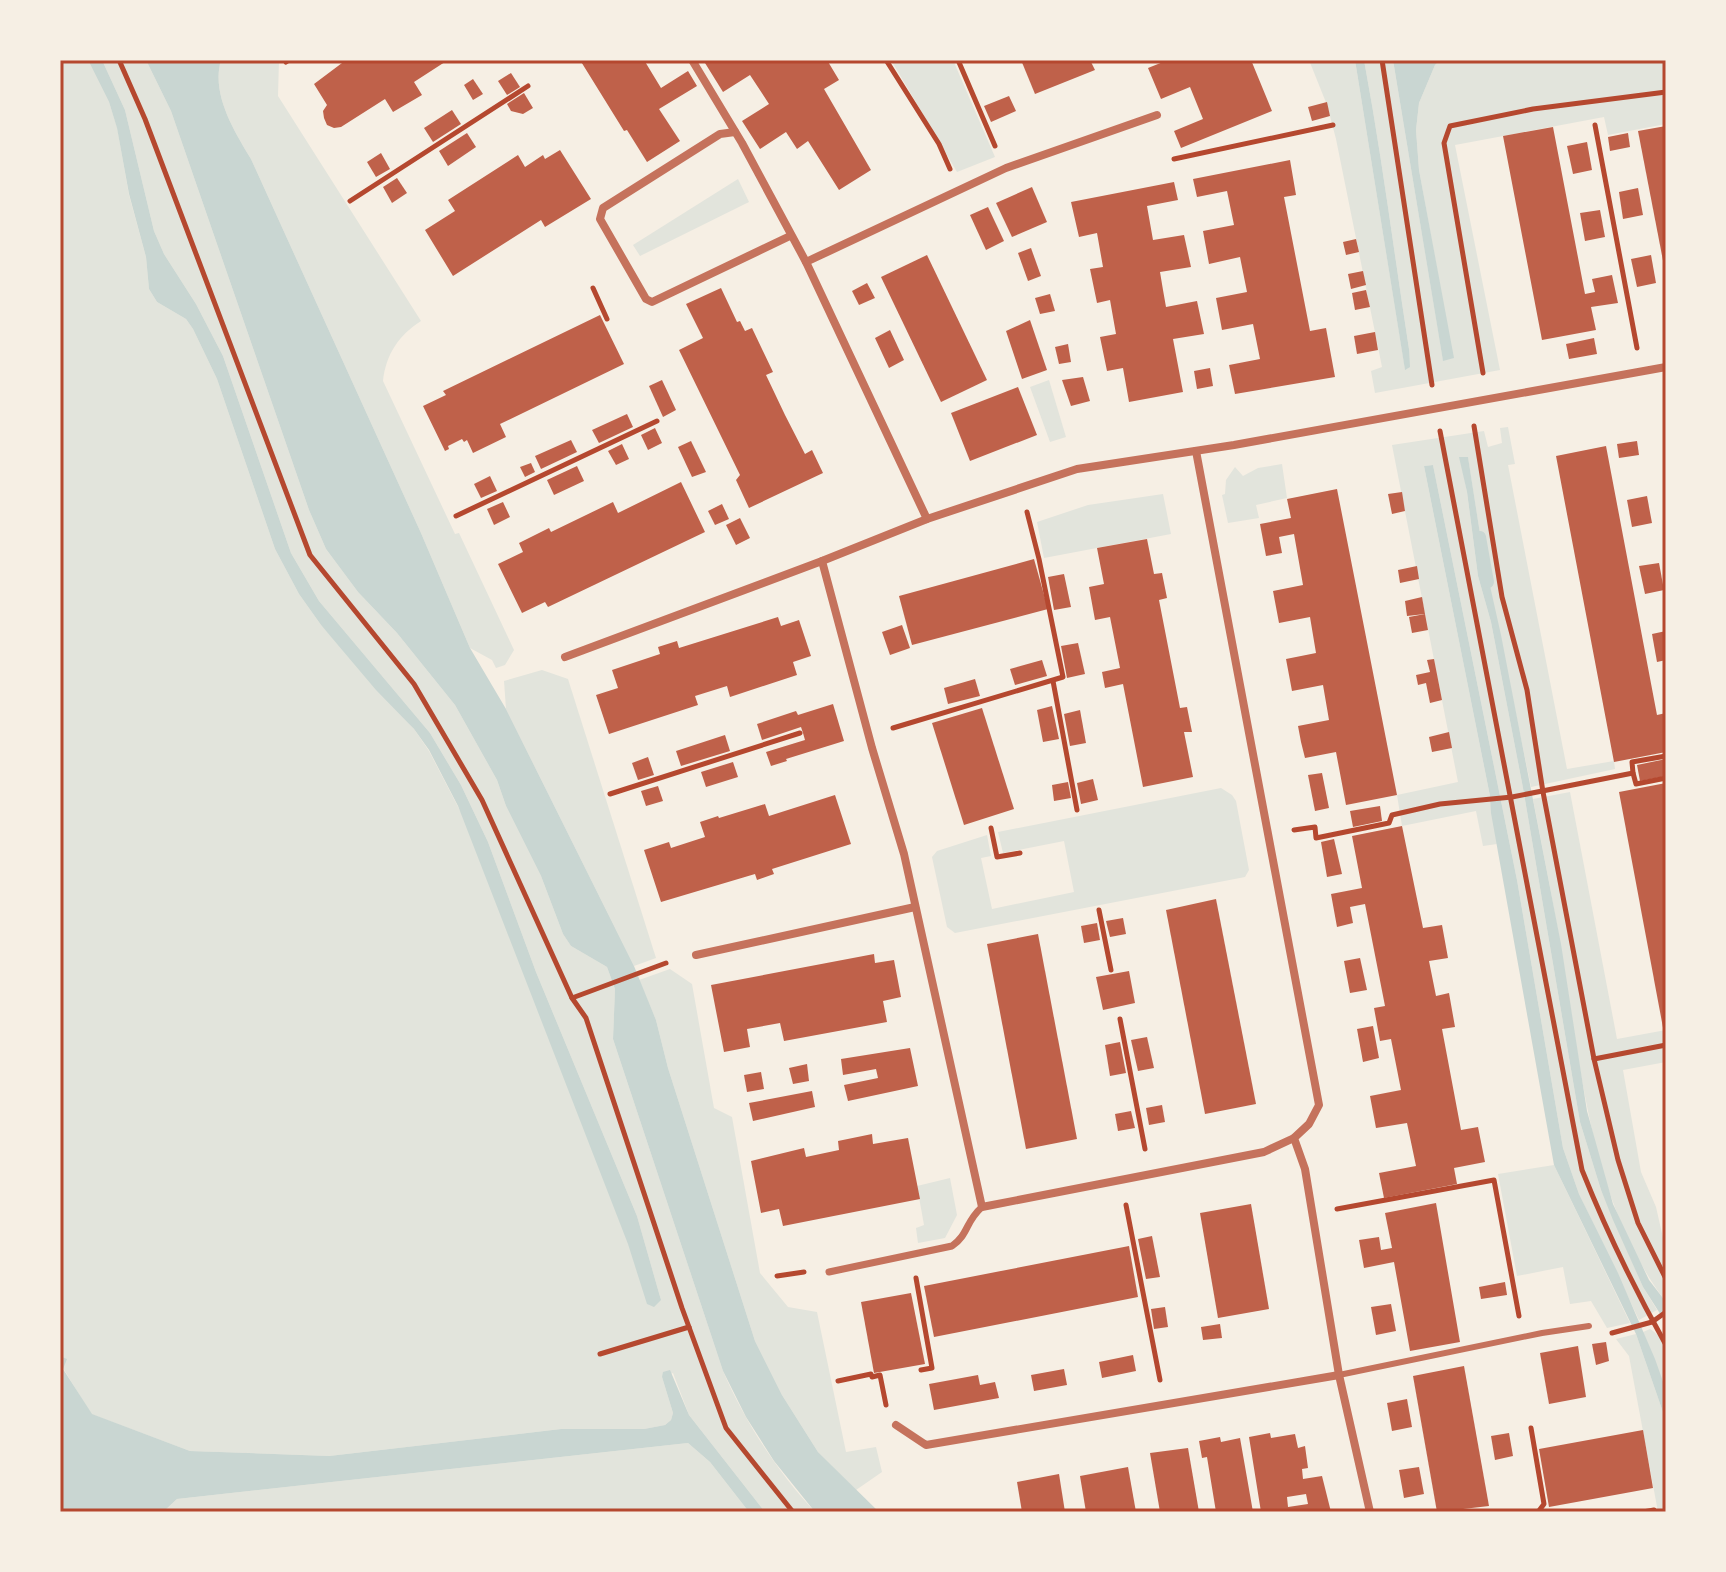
<svg xmlns="http://www.w3.org/2000/svg" width="1726" height="1572" viewBox="0 0 1726 1572" font-family="'Public Sans',sans-serif">
<style>
.green{fill:#e2e4dc}
.water{fill:#c9d6d2}
.lines{fill:none;stroke-linecap:round;stroke-linejoin:round}
.stream{stroke:#c9d6d2;stroke-width:12}
.building{fill:#bf614a;fill-rule:evenodd}
.path{stroke:#b5482f;stroke-width:5}
.service{stroke:#c5725c;stroke-width:6}
.pedestrian{stroke:#c5725c;stroke-width:7}
.minor{stroke:#c5725c;stroke-width:8}
.neatline{fill:none;stroke:#b5482f;stroke-width:3}
</style>
<rect width="100%" height="100%" fill="#f6efe4"/>
<g class="green">
<path d="M60,60h28l21,42 8,25 12,68 17,62 3,32 8,13 29,17 7,10 24,50 58,170 24,45 22,31 93,104 15,22 38,73 194,476 -24,-84 -101,-244 -48,-130 -27,-57 -31,-52 -111,-132 -28,-48 -68,-197 -27,-52 -32,-50 -10,-23 -29,-121 -23,-50h44l25,51 138,399 17,39 32,43 39,41 58,72 42,75 9,26 35,70 22,58 8,12 36,21 8,22 -2,50 110,332c22,51 54,100 92,141h-50l-76,-97 -16,-42 -11,4 11,36 -2,7 -6,5 -21,4h-83l-232,27 -139,-5 -99,-37 -28,-46 3,-9 -6,-3z"/>
<path d="M221,60h58l-1,36 143,225c-22,14 -35,33 -38,60l72,153 4,-1 55,117 -9,15 -9,3 -4,-8 -22,-12 -49,-115 -170,-374c-17,-28 -40,-65 -30,-99z"/>
<polygon points="891,60 953,60 995,157 957,172"/>
<path d="M1309,60h46l50,309 4,-20c-15,-96 -27,-193 -45,-289h29l50,300 10,-2 -34,-188 -3,-40 3,-27 16,-38 5,-5h226v64l-58,11 -4,-18 -149,28 45,225 -125,23 -4,-22 11,-4 -46,-228 -9,-34z"/>
<polygon points="738,179 749,202 640,256 633,245"/>
<polygon points="1049,380 1066,437 1050,442 1030,387"/>
<polygon points="1508,427 1515,464 1508,465 1567,769 1614,761 1615,769 1531,787 1484,559 1468,458 1460,457 1467,492 1478,576 1491,622 1523,788 1580,1122 1601,1190 1643,1287 1657,1310 1639,1320 1579,1194 1563,1148 1517,880 1433,465 1424,466 1490,796 1497,844 1483,846 1476,811 1402,826 1397,795 1458,782 1392,445 1484,431 1488,447 1502,443 1500,428"/>
<polygon points="1282,464 1287,498 1256,505 1259,518 1228,523 1222,495 1225,494 1226,480 1235,467 1243,476 1258,468"/>
<polygon points="1163,494 1171,534 1044,558 1037,522 1088,505"/>
<polygon points="542,670 568,679 656,958 634,966 506,709 504,681"/>
<polygon points="1221,788 1232,795 1236,801 1249,870 1245,877 955,933 947,927 932,857 937,851 987,835 991,856 981,858 992,909 1074,892 1064,841 1003,853 998,832"/>
<path d="M1570,792l47,247 49,-9v32l-43,8 18,102 15,35 10,44v51c-71,-94 -83,-216 -101,-329 -9,-58 -21,-116 -32,-174z"/>
<polygon points="670,969 692,984 714,1108 732,1117 760,1273 788,1307 817,1312 846,1452 876,1447 882,1472 856,1490 818,1452 782,1395 755,1341 668,1068 656,1020 639,980"/>
<polygon points="1554,1165 1630,1323 1607,1328 1591,1301 1570,1304 1563,1267 1517,1276 1498,1174"/>
<polygon points="950,1178 957,1215 945,1238 918,1243 916,1228 924,1225 917,1186"/>
<path d="M1650,1329c21,12 16,40 16,61l-23,-58z"/>
<polygon points="1636,1334 1666,1421 1666,1512 1658,1512 1629,1356 1616,1339"/>
<polygon points="688,1443 710,1462 749,1512 163,1512 177,1499"/>
</g>
<g class="water">
<polygon points="88,60 102,60 125,110 154,231 164,254 196,304 223,356 291,553 319,601 430,733 461,785 488,842 536,972 637,1216 661,1300 654,1307 647,1304 628,1244 458,806 429,750 414,729 376,690 321,625 299,594 275,549 217,379 193,329 186,319 157,302 149,289 146,257 129,194 117,128 109,102"/>
<path d="M146,60h75c-10,34 13,71 30,99l170,374 49,115 36,61 128,257 22,54 12,48 87,273 27,54 36,57 61,60h-64l-41,-51 -28,-44 -23,-46 -110,-332 2,-50 -8,-22 -36,-21 -8,-12 -22,-58 -35,-70 -9,-26 -42,-75 -58,-72 -39,-41 -32,-43 -17,-39 -138,-399z"/>
<path d="M1355,60h9c18,96 30,193 45,289l1,18 -5,3z"/>
<polygon points="1393,60 1440,60 1435,65 1419,103 1416,130 1419,170 1454,358 1443,361"/>
<polygon points="1459,457 1468,457 1484,559 1501,635 1561,944 1587,1111 1613,1204 1649,1280 1666,1302 1666,1323 1643,1287 1613,1220 1601,1190 1580,1122 1523,788 1491,622 1478,576 1467,492"/>
<polygon points="1433,465 1517,880 1563,1148 1579,1194 1618,1273 1655,1359 1666,1390 1666,1421 1636,1334 1554,1165 1491,813 1490,796 1424,466"/>
<polygon points="60,1356 67,1359 63,1369 92,1414 190,1451 329,1456 561,1429 644,1429 665,1425 671,1420 673,1413 662,1377 663,1372 670,1370 689,1415 765,1512 749,1512 710,1462 688,1443 177,1499 163,1512 60,1512"/>
</g>
<g class="lines">
<polyline class="stream" points="1480,537 1488,582"/>
</g>
<g class="building">
<polygon points="346,60 448,60 414,82 422,95 393,112 385,99 341,127 334,128 327,125 324,118 323,111 327,105 314,84"/>
<polygon points="580,60 644,60 661,88 688,71 697,86 659,109 680,141 647,162 627,130 624,131"/>
<polygon points="710,60 827,60 839,80 824,89 871,170 839,190 808,141 797,149 786,132 760,149 742,121 769,104 750,75 723,92 705,63"/>
<polygon points="1021,60 1090,60 1095,70 1035,94"/>
<polygon points="1168,60 1251,60 1272,111 1181,148 1174,131 1203,119 1190,87 1161,99 1148,68"/>
<polygon points="511,73 520,87 507,95 498,81"/>
<polygon points="473,79 483,94 473,100 464,85"/>
<polygon points="524,93 533,108 523,114 511,111 507,104"/>
<polygon points="1009,96 1016,111 991,122 984,106"/>
<polygon points="1327,102 1330,116 1312,121 1308,107"/>
<polygon points="452,110 461,124 433,142 424,128"/>
<polygon points="1666,126 1666,271 1665,271 1638,131"/>
<polygon points="1553,127 1585,294 1595,292 1592,279 1612,275 1618,303 1591,307 1596,330 1542,340 1503,136"/>
<polygon points="467,133 476,147 448,166 439,151"/>
<polygon points="1628,133 1630,147 1610,151 1608,137"/>
<polygon points="1587,142 1592,170 1573,174 1567,146"/>
<polygon points="560,150 591,199 545,227 541,220 453,276 425,230 455,211 448,200 518,155 525,167 543,155 545,159"/>
<polygon points="381,153 390,169 376,177 367,162"/>
<polygon points="1290,160 1296,195 1284,197 1310,331 1326,328 1335,377 1235,394 1229,365 1260,359 1253,324 1222,330 1216,298 1247,292 1240,257 1209,264 1203,231 1234,225 1227,191 1197,197 1193,179"/>
<polygon points="397,178 407,193 392,203 383,187"/>
<polygon points="1174,182 1178,200 1147,206 1153,240 1184,235 1191,267 1160,272 1163,290 1166,307 1197,301 1204,334 1173,339 1183,392 1129,402 1123,368 1107,371 1100,337 1116,334 1110,300 1097,303 1090,269 1103,267 1097,233 1079,237 1071,202"/>
<polygon points="1032,187 1047,222 1012,237 996,203"/>
<polygon points="1638,188 1643,215 1623,219 1619,192"/>
<polygon points="988,207 1004,241 986,250 970,215"/>
<polygon points="1600,210 1605,237 1585,241 1580,213"/>
<polygon points="1356,239 1359,252 1346,255 1343,242"/>
<polygon points="1031,248 1041,276 1028,281 1018,253"/>
<polygon points="927,255 987,380 941,402 881,277"/>
<polygon points="1651,255 1656,283 1637,287 1631,259"/>
<polygon points="1363,271 1366,285 1351,289 1348,274"/>
<polygon points="867,283 875,298 859,305 852,291"/>
<polygon points="721,288 737,322 740,321 745,331 752,328 773,372 766,375 785,415 805,454 812,450 823,473 749,508 736,480 740,475 679,350 703,338 686,304"/>
<polygon points="1366,290 1370,307 1355,310 1352,293"/>
<polygon points="1050,294 1055,311 1040,314 1035,298"/>
<polygon points="600,315 624,364 500,424 506,437 473,453 467,440 464,442 462,439 448,446 449,449 445,451 423,406 446,395 443,391"/>
<polygon points="1030,320 1047,370 1022,379 1006,331"/>
<polygon points="890,330 904,360 889,368 875,338"/>
<polygon points="1375,332 1378,350 1357,354 1354,336"/>
<polygon points="1594,338 1597,354 1569,359 1566,344"/>
<polygon points="1068,344 1071,362 1059,364 1055,347"/>
<polygon points="1210,368 1213,386 1197,389 1194,371"/>
<polygon points="1083,377 1090,401 1071,406 1062,380"/>
<polygon points="662,380 676,410 663,417 649,386"/>
<polygon points="1018,387 1037,435 970,461 951,413"/>
<polygon points="627,414 633,427 599,443 592,430"/>
<polygon points="655,428 662,443 648,450 641,435"/>
<polygon points="571,440 577,452 541,469 535,456"/>
<polygon points="691,441 706,472 692,477 678,447"/>
<polygon points="1637,441 1639,455 1619,458 1617,444"/>
<polygon points="622,444 629,459 616,465 608,451"/>
<polygon points="1606,446 1657,715 1666,713 1666,728 1663,728 1666,752 1614,762 1556,456"/>
<polygon points="531,463 535,472 525,477 520,467"/>
<polygon points="577,466 584,481 554,495 547,480"/>
<polygon points="490,476 497,491 481,498 474,484"/>
<polygon points="681,482 705,532 548,607 545,602 522,613 498,564 523,552 519,543 549,528 551,532 613,502 618,513"/>
<polygon points="1337,489 1397,795 1346,805 1336,752 1305,758 1301,742 1298,726 1329,720 1323,685 1292,691 1286,659 1316,653 1310,617 1279,623 1273,591 1303,585 1294,534 1279,537 1282,553 1266,556 1260,524 1291,518 1287,499"/>
<polygon points="1402,492 1405,511 1392,514 1388,494"/>
<polygon points="1647,496 1652,523 1632,527 1627,500"/>
<polygon points="503,502 510,517 494,525 487,509"/>
<polygon points="722,504 729,519 715,525 708,511"/>
<polygon points="740,518 750,538 736,545 726,525"/>
<polygon points="1147,539 1154,574 1162,573 1167,598 1159,600 1180,708 1187,707 1192,732 1184,732 1193,777 1143,787 1123,684 1105,688 1102,672 1120,668 1110,617 1095,620 1089,587 1104,584 1097,548"/>
<polygon points="1034,559 1048,609 912,645 899,596"/>
<polygon points="1659,563 1664,590 1645,594 1639,566"/>
<polygon points="1417,566 1419,579 1400,583 1398,570"/>
<polygon points="1064,574 1071,607 1054,610 1048,577"/>
<polygon points="1422,597 1425,614 1407,616 1405,601"/>
<polygon points="1425,614 1428,630 1412,633 1409,617"/>
<polygon points="778,617 781,626 799,620 811,656 793,662 797,675 730,697 727,686 695,696 698,705 609,734 596,695 618,688 612,670 660,654 658,647 677,641 679,648"/>
<polygon points="902,625 910,648 890,655 882,632"/>
<polygon points="1666,631 1666,660 1657,662 1652,634"/>
<polygon points="1078,643 1085,674 1067,678 1061,646"/>
<polygon points="1434,659 1442,700 1430,703 1426,683 1418,685 1416,675 1430,672 1427,660"/>
<polygon points="1042,660 1047,676 1015,685 1010,669"/>
<polygon points="975,679 980,696 948,704 944,688"/>
<polygon points="833,704 844,741 786,759 787,761 771,766 766,752 805,740 803,733 801,727 762,740 757,724 796,711 798,715"/>
<polygon points="1052,706 1059,739 1043,742 1037,710"/>
<polygon points="982,708 1014,809 964,825 932,723"/>
<polygon points="1080,710 1086,743 1070,746 1064,714"/>
<polygon points="1449,732 1452,748 1432,752 1429,737"/>
<polygon points="725,735 730,751 681,766 676,751"/>
<polygon points="648,757 654,775 638,780 632,763"/>
<polygon points="1666,759 1666,776 1640,781 1637,765"/>
<polygon points="733,762 738,777 706,787 701,772"/>
<polygon points="1322,773 1329,808 1315,811 1308,775"/>
<polygon points="1093,779 1098,800 1081,804 1077,783"/>
<polygon points="1068,782 1071,798 1054,801 1052,785"/>
<polygon points="1666,783 1666,1033 1664,1033 1619,792"/>
<polygon points="658,786 663,801 646,806 641,791"/>
<polygon points="835,795 851,844 772,869 774,874 757,880 755,874 661,902 644,850 669,842 671,848 705,837 700,822 718,816 719,818 765,804 769,816"/>
<polygon points="1380,806 1382,821 1353,827 1350,811"/>
<polygon points="1402,826 1423,928 1442,925 1448,958 1429,961 1436,996 1449,993 1455,1027 1442,1029 1461,1130 1478,1127 1485,1162 1454,1168 1457,1184 1384,1198 1379,1173 1416,1166 1407,1123 1376,1128 1370,1096 1401,1090 1391,1039 1380,1041 1374,1008 1385,1006 1365,904 1350,907 1353,923 1337,927 1331,894 1362,888 1352,836"/>
<polygon points="1334,839 1342,874 1327,877 1321,842"/>
<polygon points="1216,899 1256,1104 1205,1114 1166,910"/>
<polygon points="1123,918 1126,934 1110,937 1106,921"/>
<polygon points="1097,923 1100,940 1084,943 1081,926"/>
<polygon points="1038,934 1077,1139 1026,1149 987,944"/>
<polygon points="874,954 875,963 894,960 901,997 883,1001 887,1022 784,1041 780,1023 747,1029 750,1047 724,1052 711,985"/>
<polygon points="1360,958 1367,990 1350,993 1344,961"/>
<polygon points="1129,971 1135,1003 1103,1010 1096,977"/>
<polygon points="1373,1026 1379,1058 1363,1062 1357,1029"/>
<polygon points="1147,1037 1154,1068 1138,1071 1131,1040"/>
<polygon points="1120,1042 1126,1073 1110,1076 1105,1045"/>
<polygon points="910,1048 918,1086 848,1101 844,1085 878,1078 876,1069 843,1075 841,1059"/>
<polygon points="807,1064 809,1081 793,1084 789,1068"/>
<polygon points="761,1072 764,1089 747,1092 744,1075"/>
<polygon points="812,1091 815,1107 753,1121 749,1103"/>
<polygon points="1162,1105 1165,1122 1149,1125 1146,1108"/>
<polygon points="1131,1111 1135,1128 1118,1131 1115,1114"/>
<polygon points="872,1134 873,1144 908,1138 920,1199 783,1226 779,1209 761,1213 751,1161 804,1148 806,1157 839,1150 838,1141"/>
<polygon points="1436,1203 1460,1342 1410,1351 1394,1262 1364,1268 1359,1240 1379,1237 1381,1250 1392,1248 1385,1213"/>
<polygon points="1251,1204 1269,1309 1218,1318 1200,1213"/>
<polygon points="1152,1236 1160,1277 1146,1279 1138,1239"/>
<polygon points="1129,1246 1138,1297 934,1337 924,1286"/>
<polygon points="1505,1282 1507,1295 1481,1299 1479,1287"/>
<polygon points="911,1293 925,1364 874,1373 861,1302"/>
<polygon points="1391,1304 1396,1331 1376,1335 1371,1307"/>
<polygon points="1165,1307 1168,1327 1154,1329 1151,1309"/>
<polygon points="1220,1324 1222,1338 1203,1340 1201,1327"/>
<polygon points="1606,1342 1609,1361 1596,1365 1592,1344"/>
<polygon points="1578,1346 1586,1397 1549,1404 1540,1353"/>
<polygon points="1133,1355 1136,1371 1102,1378 1099,1362"/>
<polygon points="1464,1366 1489,1506 1437,1512 1413,1376"/>
<polygon points="1064,1369 1067,1385 1034,1391 1031,1375"/>
<polygon points="978,1375 980,1385 995,1382 999,1398 934,1410 929,1384"/>
<polygon points="1407,1399 1412,1427 1392,1431 1387,1403"/>
<polygon points="1643,1430 1653,1488 1549,1507 1539,1449"/>
<path d="M1270,1433l1,5 24,-4 3,14 7,-2 3,22 -6,1 1,10 19,-3 9,36h-70l-12,-75zM1306,1494l2,10 -20,3 -1,-10z"/>
<polygon points="1509,1433 1513,1456 1495,1460 1491,1436"/>
<polygon points="1220,1437 1221,1442 1240,1438 1253,1512 1216,1512 1207,1457 1202,1458 1199,1441"/>
<polygon points="1188,1448 1199,1512 1160,1512 1150,1453"/>
<polygon points="1128,1467 1136,1512 1086,1512 1080,1476"/>
<polygon points="1419,1467 1424,1494 1404,1498 1399,1470"/>
<polygon points="1059,1474 1065,1512 1022,1512 1017,1482"/>
</g>
<g class="lines">
<g class="path">
<polyline points="119,60 145,119 310,555 414,684 482,800 572,998 586,1018 682,1308 726,1428 793,1512"/>
<polyline points="886,60 939,144 950,169"/>
<polyline points="958,60 995,146"/>
<polyline points="1382,60 1432,385"/>
<polyline points="286,62 289,60"/>
<polyline points="1595,125 1637,348"/>
<polyline points="1174,159 1333,125"/>
<polyline points="350,201 528,86"/>
<polyline points="593,288 607,319"/>
<polyline points="1483,373 1444,143 1450,126 1533,109 1666,92"/>
<polyline points="1474,426 1502,597 1527,690 1543,792 1594,1059 1618,1160 1638,1223 1666,1279"/>
<path d="M1440,431l142,739c24,60 52,118 84,175"/>
<polyline points="456,516 657,421"/>
<polyline points="1053,681 1077,810"/>
<polyline points="893,728 1063,677 1039,559 1027,512"/>
<polyline points="1633,773 1632,762 1666,756"/>
<polyline points="610,794 800,733"/>
<polyline points="991,828 997,857 1020,853"/>
<polyline points="1294,830 1315,827 1316,838 1389,823 1392,815 1440,804 1512,797 1633,773 1636,784 1666,778"/>
<polyline points="1099,910 1111,970"/>
<polyline points="572,998 666,963"/>
<polyline points="1120,1019 1145,1149"/>
<polyline points="1594,1059 1666,1045"/>
<polyline points="1126,1205 1160,1380"/>
<polyline points="1337,1209 1494,1180 1519,1316"/>
<polyline points="777,1276 804,1272"/>
<polyline points="916,1278 932,1368 921,1370"/>
<polyline points="1612,1333 1652,1322 1666,1312"/>
<polyline points="600,1354 689,1327"/>
<polyline points="838,1381 871,1374 872,1377 880,1375 886,1405"/>
<polyline points="1531,1428 1544,1504 1538,1512"/>
<polyline points="1643,1512 1654,1510"/>
</g>
<polyline class="service" points="1339,1375 1542,1333 1589,1326"/>
<path class="pedestrian" d="M829,1272l123,-26c17,-12 13,-24 30,-39"/>
<g class="minor">
<polyline points="692,60 742,143 806,262 927,519"/>
<polyline points="735,132 720,134 603,208 600,219 646,299 652,302 790,236"/>
<polyline points="806,262 1006,168 1157,115"/>
<polyline points="1196,451 1319,1105 1309,1124 1294,1138 1305,1169 1339,1375 1370,1512"/>
<polyline points="565,657 822,561"/>
<polyline points="696,955 915,907"/>
<polyline points="1294,1138 1264,1152 982,1207 904,854 872,748 822,561 927,519 1077,469 1234,445 1666,367"/>
<polyline points="896,1425 926,1445 1339,1375"/>
</g>
</g>
<rect width="1726" height="1572" fill="none" stroke="#f6efe4" stroke-width="124"/>
<rect x="62" y="62" width="1602" height="1448" class="neatline"/>
</svg>
